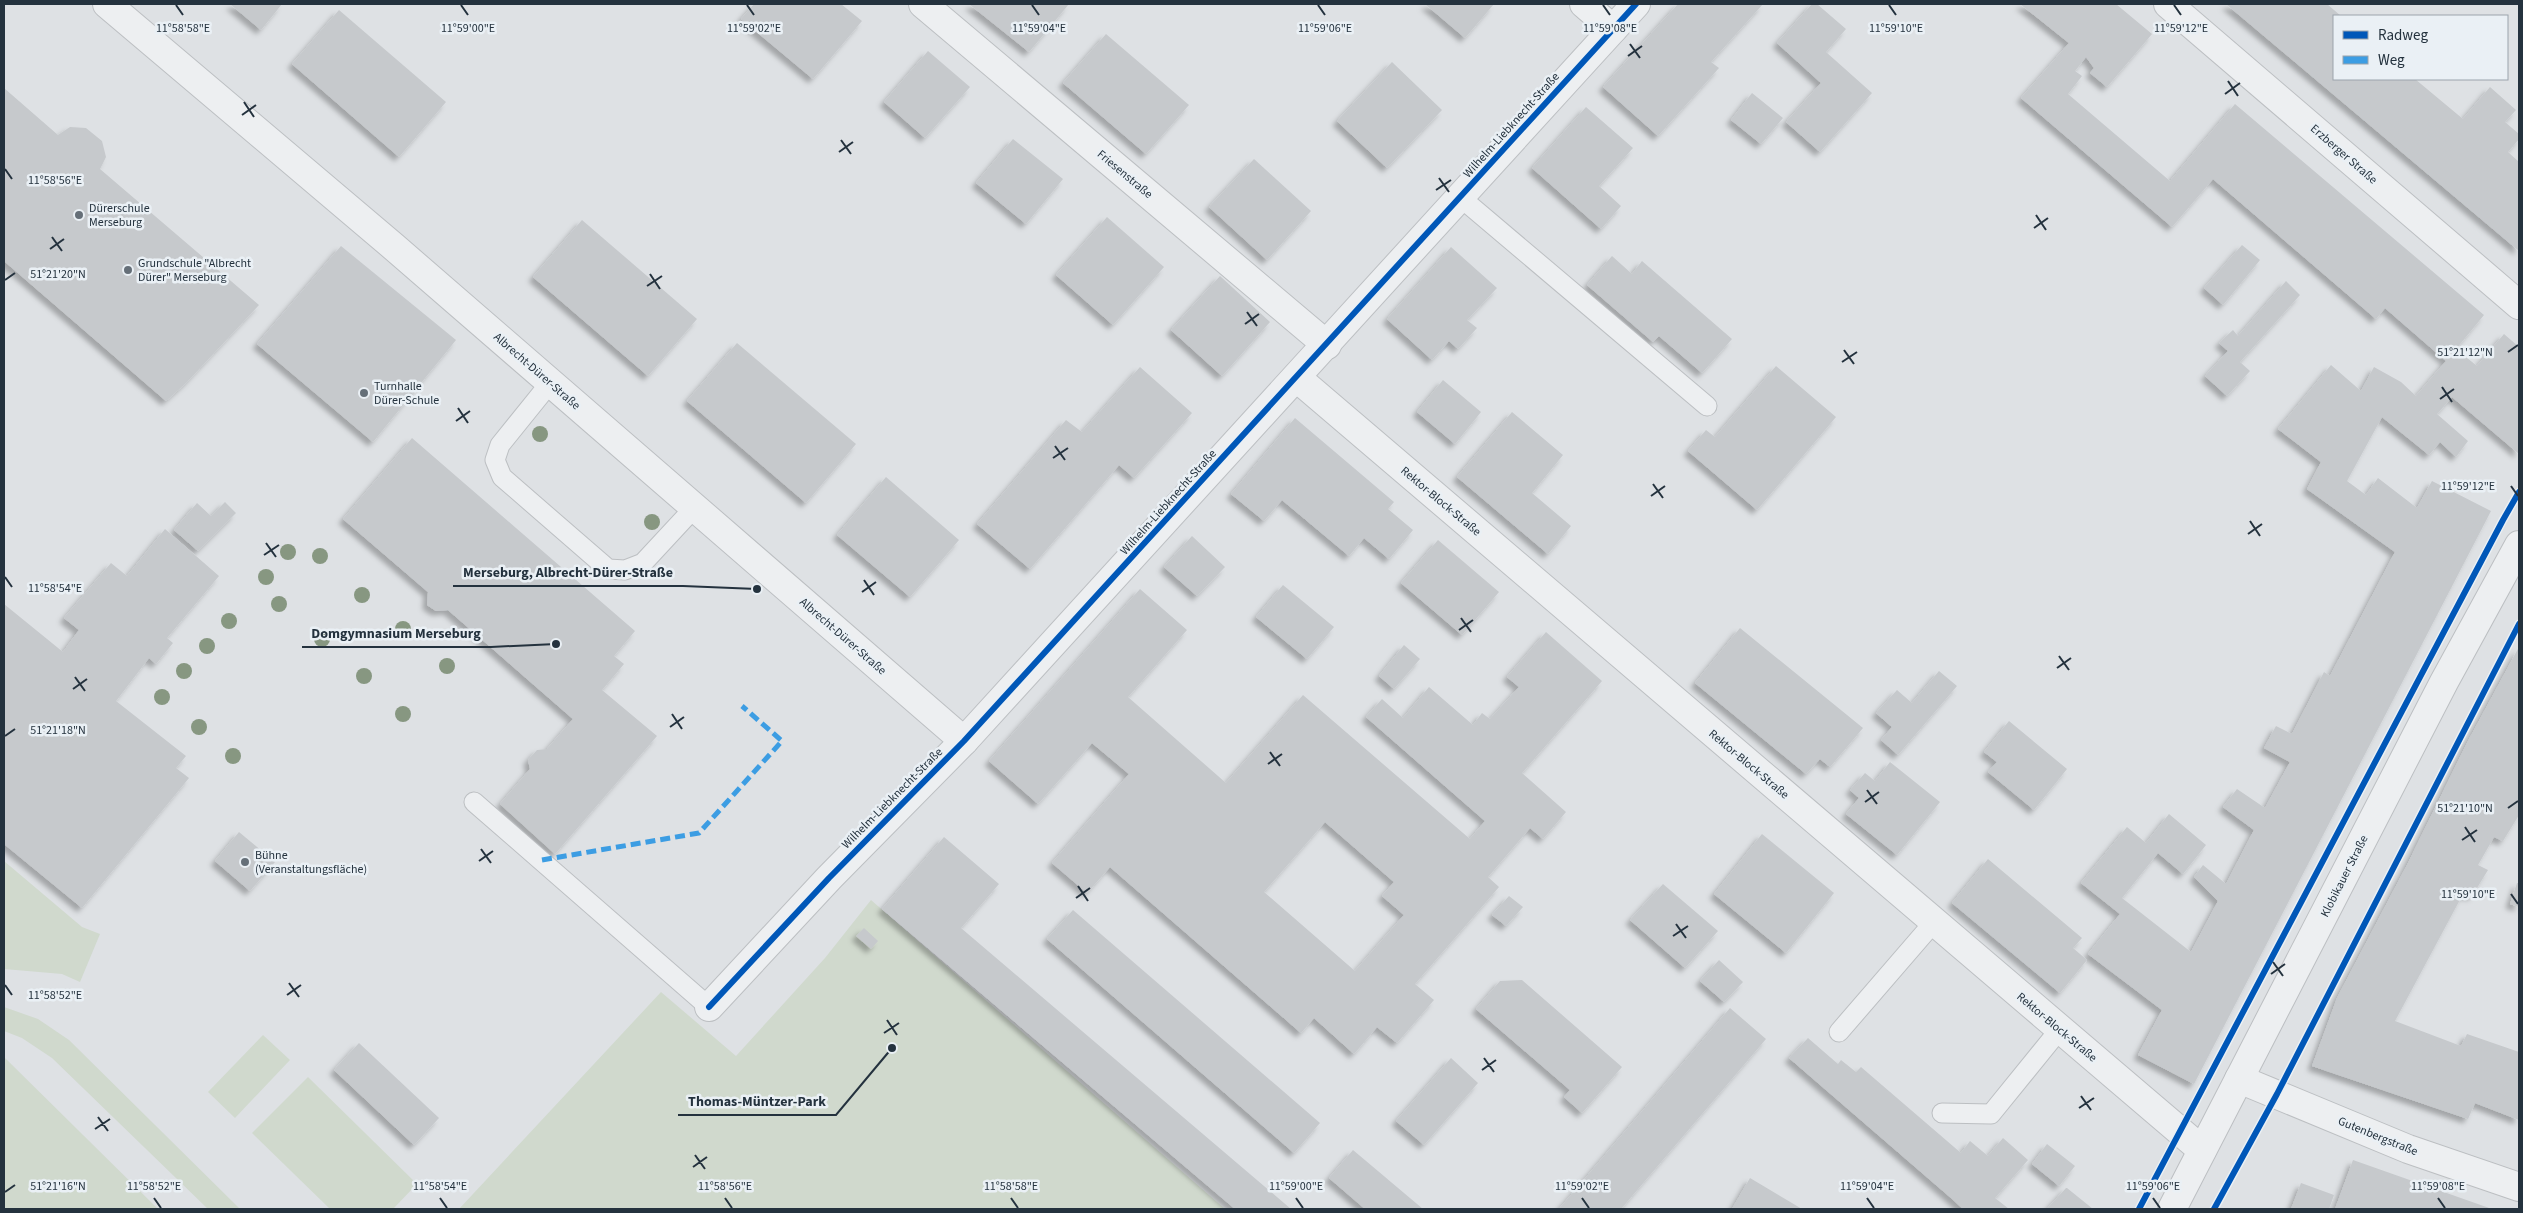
<svg xmlns="http://www.w3.org/2000/svg" width="2523" height="1213" viewBox="0 0 2523 1213" font-family="'Source Sans 3',sans-serif">
<style>
.green{fill:#d0d9cd}
.building{fill:#c6c9cc;fill-rule:evenodd;filter:url(#shadow)}
.lines{fill:none;stroke-linecap:round;stroke-linejoin:round}
.service-casing{stroke:#bcbfc2;stroke-width:21}
.minor-casing{stroke:#bcbfc2;stroke-width:30}
.tertiary-casing{stroke:#bcbfc2;stroke-width:30}
.service{stroke:#edeff1;stroke-width:19}
.minor{stroke:#edeff1;stroke-width:28}
.tertiary{stroke:#edeff1;stroke-width:28}
.quiet{stroke:#3c9de3;stroke-width:5;stroke-dasharray:10 5;stroke-linecap:butt}
.cycleway-casing{stroke:#eaf0f5;stroke-width:9}
.cycleway{stroke:#0057b8;stroke-width:6}
.tree{fill:#879781}
.ticks{fill:none;stroke:#24323e;stroke-width:2}
.poi-dot{fill:#656f78;stroke:#eaf0f5;stroke-width:2}
.labels{text-anchor:middle;stroke-width:5;stroke-linejoin:round;paint-order:stroke}
.street-label{font-size:12px;fill:#24323e;stroke:#eaf0f5}
.poi-label{font-size:12px;fill:#24323e;stroke:#eaf0f5;text-anchor:start}
.ticks-label{font-size:12px;text-anchor:middle;fill:#24323e;stroke:#eaf0f5;stroke-width:5;stroke-linejoin:round;paint-order:stroke}
.leader{fill:none;stroke:#24323e;stroke-width:2}
.callout-dot{fill:#24323e;stroke:#eaf0f5;stroke-width:2}
.callout-label{font-size:14px;text-anchor:middle;font-weight:bold;fill:#24323e;stroke:#eaf0f5;stroke-width:5;stroke-linejoin:round;paint-order:stroke}
</style>
<defs>
<filter id="shadow"><feDropShadow dx="-4.5" dy="4.5" stdDeviation="2.5" flood-color="#0004"/></filter>
</defs>
<rect width="100%" height="100%" fill="#dee1e4"/>
<g class="green">
<polygon points="4,861 82,927 100,934 80,982 62,974 4,969"/>
<polygon points="871,900 1225,1209 459,1209 661,992 736,1056 825,958"/>
<polygon points="4,1007 38,1019 69,1040 240,1209 208,1209 52,1058 22,1038 4,1031"/>
<polygon points="263,1035 290,1060 235,1118 208,1092"/>
<polygon points="4,1057 158,1209 4,1209"/>
<polygon points="308,1077 417,1184 393,1209 330,1209 252,1133"/>
</g>
<g class="building">
<polygon points="230,4 282,4 261,30"/>
<polygon points="754,4 841,4 862,21 813,79 741,19"/>
<polygon points="969,4 1069,4 1029,52"/>
<polygon points="1425,4 1494,4 1465,38"/>
<polygon points="1678,4 1763,4 1711,62 1719,68 1658,136 1603,87"/>
<polygon points="1812,4 1817,4 1846,29 1826,52 1872,93 1820,152 1786,122 1821,83 1777,43"/>
<polygon points="2020,4 2116,4 2152,34 2107,87 2090,73 2094,68 2086,57 2075,71 2082,76 2068,94 2170,181 2235,104 2484,315 2456,349 2477,366 2504,334 2519,347 2519,454 2452,397 2437,414 2468,441 2456,457 2440,442 2429,455 2382,417 2347,481 2366,495 2378,478 2417,508 2432,481 2491,511 2194,1084 2138,1055 2162,1010 2088,954 2120,914 2081,883 2127,827 2146,843 2169,814 2206,845 2183,874 2158,853 2122,898 2191,952 2218,901 2194,877 2203,865 2226,884 2254,830 2223,807 2237,789 2265,808 2290,762 2264,748 2276,726 2292,734 2324,672 2330,676 2395,552 2307,489 2321,462 2278,429 2331,365 2361,391 2374,367 2401,382 2416,396 2446,361 2385,308 2376,319 2213,179 2172,227 2021,98 2069,43"/>
<polygon points="2226,4 2327,4 2341,16 2334,16 2334,79 2415,79 2463,119 2490,87 2516,110 2505,122 2519,134 2519,139 2508,152 2519,162 2519,251"/>
<polygon points="339,10 446,102 399,157 292,64"/>
<polygon points="1106,34 1189,105 1146,154 1063,83"/>
<polygon points="928,51 970,87 925,138 884,102"/>
<polygon points="1392,62 1442,110 1387,168 1337,121"/>
<polygon points="4,88 58,135 70,127 86,128 102,141 106,157 100,169 259,305 187,382 166,401 4,261"/>
<polygon points="1752,93 1783,118 1761,144 1731,120"/>
<polygon points="1586,107 1633,148 1599,186 1621,206 1601,229 1532,168"/>
<polygon points="1013,139 1063,179 1026,224 976,183"/>
<polygon points="1254,159 1311,211 1267,260 1209,207"/>
<polygon points="1107,217 1164,267 1113,325 1056,275"/>
<polygon points="582,220 697,319 648,376 533,277"/>
<polygon points="2242,245 2260,260 2223,305 2204,288"/>
<polygon points="341,246 456,340 373,442 257,344"/>
<polygon points="1451,247 1497,288 1467,320 1477,328 1458,349 1449,341 1432,360 1387,319"/>
<polygon points="1612,256 1632,274 1642,261 1732,339 1702,373 1659,336 1653,342 1587,285"/>
<polygon points="1220,276 1270,322 1222,376 1171,330"/>
<polygon points="2286,281 2300,295 2240,362 2250,371 2227,396 2205,376 2228,351 2219,343 2233,330 2238,336"/>
<polygon points="737,343 856,444 806,503 687,401"/>
<polygon points="1776,366 1836,417 1757,510 1688,451 1706,430 1715,437"/>
<polygon points="1140,367 1192,413 1134,478 1119,465 1030,569 977,524 1066,420 1082,432"/>
<polygon points="1443,380 1481,412 1455,444 1417,412"/>
<polygon points="1512,412 1563,455 1532,493 1571,526 1548,554 1457,477"/>
<polygon points="1295,418 1394,502 1388,509 1413,530 1389,559 1364,538 1349,556 1282,500 1264,521 1231,494"/>
<polygon points="412,438 635,631 614,656 624,664 602,690 657,736 555,854 500,804 530,769 528,760 537,750 547,749 573,719 448,610 436,611 427,605 428,592 343,519"/>
<polygon points="886,477 959,540 910,597 837,535"/>
<polygon points="225,502 236,513 198,551 174,530 197,503 211,516"/>
<polygon points="165,529 219,576 167,638 173,643 156,664 149,658 116,701 186,756 176,768 189,778 82,908 4,844 4,604 63,652 79,630 64,618 111,563 127,576"/>
<polygon points="1192,536 1225,567 1197,596 1164,567"/>
<polygon points="1438,540 1499,592 1462,635 1401,583"/>
<polygon points="1283,585 1334,627 1307,659 1256,617"/>
<path d="M1140,589l47,41 -59,67 98,86 77,-88 167,144 15,-18 -119,-104 16,-18 21,19 26,-31 44,38 9,-12 8,6 29,-32 -12,-10 39,-45 56,49 -80,92 44,39 -23,27 -13,-11 -42,49 11,10 -84,97 19,16 -37,43 -20,-16 -23,27 -40,-36 -13,15 -191,-166 -23,26 -35,-30 77,-89 -37,-31 -54,61 -49,-43zM1325,822l69,60 -12,14 22,19 -49,56 -91,-79z"/>
<polygon points="1740,628 1863,728 1830,767 1820,759 1806,774 1695,683"/>
<polygon points="1404,645 1420,659 1394,689 1379,676"/>
<polygon points="2519,647 2519,815 2503,841 2494,837 2478,865 2488,870 2472,896 2463,894 2395,1021 2461,1046 2467,1034 2519,1052 2519,1120 2475,1103 2468,1119 2312,1066 2337,998 2407,865 2467,743"/>
<polygon points="1939,671 1957,686 1898,755 1881,740 1892,727 1876,713 1897,690 1912,703"/>
<polygon points="2009,721 2067,769 2034,810 1988,772 1997,762 1984,752"/>
<polygon points="1890,762 1940,802 1897,855 1846,814 1859,798 1850,790 1865,773 1875,781"/>
<polygon points="239,832 275,862 250,891 215,861"/>
<polygon points="1762,834 1834,893 1786,953 1714,894"/>
<polygon points="944,837 999,884 961,928 1291,1209 1235,1209 882,909"/>
<polygon points="1988,859 2082,938 2073,948 2087,960 2060,993 1952,903"/>
<polygon points="2517,883 2519,883 2519,907 2510,904"/>
<polygon points="1663,884 1718,931 1685,968 1630,920"/>
<polygon points="1509,896 1523,907 1506,926 1492,915"/>
<polygon points="1073,910 1320,1123 1294,1153 1047,939"/>
<polygon points="864,928 878,941 871,949 856,936"/>
<polygon points="1719,960 1743,982 1724,1002 1700,981"/>
<polygon points="1522,980 1622,1067 1582,1113 1564,1097 1570,1090 1476,1009 1500,981"/>
<polygon points="1730,1008 1766,1039 1621,1209 1559,1209"/>
<polygon points="1808,1038 1838,1064 1841,1060 1856,1072 1861,1067 1961,1153 1970,1141 1988,1156 2003,1138 2028,1160 1995,1198 2009,1209 1963,1209 1951,1198 1789,1058"/>
<polygon points="359,1043 439,1118 414,1145 334,1070"/>
<polygon points="1451,1058 1478,1083 1424,1145 1396,1121"/>
<polygon points="2047,1144 2075,1166 2059,1186 2032,1164"/>
<polygon points="1353,1150 1423,1209 1365,1209 1329,1178"/>
<polygon points="2353,1160 2492,1209 2335,1209"/>
<polygon points="1750,1178 1802,1209 1732,1209"/>
<polygon points="2301,1183 2334,1195 2329,1209 2291,1209"/>
<polygon points="2066,1188 2067,1188 2093,1209 2047,1209"/>
</g>
<g class="lines">
<g class="service-casing">
<g id="service">
<polyline points="1460,197 1707,406"/>
<polyline points="550,383 500,445 495,460 502,477 608,569 625,570 643,563 694,508"/>
<polyline points="474,802 709,1007"/>
<polyline points="1839,1032 1934,922"/>
<polyline points="1942,1113 1991,1114 2060,1029"/>
</g>
</g>
<g class="minor-casing">
<g id="minor">
<polyline points="107,4 394,247 964,741"/>
<polyline points="923,4 1327,345"/>
<polyline points="1584,4 1613,29"/>
<polyline points="2168,4 2519,305"/>
<polyline points="1297,378 2202,1150"/>
<polyline points="709,1007 829,878 964,741 1636,4"/>
<polyline points="2239,1079 2408,1149 2519,1187"/>
</g>
</g>
<g class="tertiary-casing">
<polyline id="tertiary" points="2172,1209 2444,682 2519,545"/>
</g>
<use href="#service" class="service"/>
<use href="#minor" class="minor"/>
<use href="#tertiary" class="tertiary"/>
<polyline class="quiet" points="542,860 699,833 782,741 742,706"/>
<g class="cycleway-casing">
<g id="cycleway">
<polyline points="709,1007 829,878 964,741 1636,4"/>
<polyline points="2139,1209 2503,520 2519,492"/>
<polyline points="2214,1209 2277,1094 2519,624"/>
</g>
</g>
<use href="#cycleway" class="cycleway"/>
</g>
<g class="tree">
<circle cx="540" cy="434" r="8"/>
<circle cx="652" cy="522" r="8"/>
<circle cx="288" cy="552" r="8"/>
<circle cx="320" cy="556" r="8"/>
<circle cx="266" cy="577" r="8"/>
<circle cx="362" cy="595" r="8"/>
<circle cx="279" cy="604" r="8"/>
<circle cx="229" cy="621" r="8"/>
<circle cx="403" cy="629" r="8"/>
<circle cx="322" cy="639" r="8"/>
<circle cx="207" cy="646" r="8"/>
<circle cx="447" cy="666" r="8"/>
<circle cx="184" cy="671" r="8"/>
<circle cx="364" cy="676" r="8"/>
<circle cx="162" cy="697" r="8"/>
<circle cx="403" cy="714" r="8"/>
<circle cx="199" cy="727" r="8"/>
<circle cx="233" cy="756" r="8"/>
</g>
<path class="ticks" d="M176,5l7,10M461,5l7,10M747,5l7,10M1032,5l7,10M1318,5l7,10M1603,5l7,10M1889,5l7,10M2174,5l7,10M1630,44l10,14M1628,56l14,-10M2228,81l10,15M2225,94l15,-11M244,102l10,15M242,115l14,-10M841,140l10,14M839,152l14,-10M5,169l7,10M1439,178l10,14M1436,190l15,-10M2036,215l10,15M2034,228l14,-10M52,237l10,14M50,249l14,-10M650,274l10,15M5,280l10,-7M647,286l15,-10M1247,312l10,14M1245,324l14,-10M1844,350l10,14M2508,352l10,-7M1842,362l15,-10M2442,387l10,15M2440,399l14,-10M458,408l10,15M456,421l14,-10M1055,446l10,14M1053,458l15,-10M1653,484l10,14M2511,486l7,10M1651,496l14,-10M2250,521l10,15M2248,534l14,-10M266,543l10,14M264,555l15,-10M5,577l7,10M864,580l10,15M862,592l14,-10M1461,618l10,14M1459,630l14,-10M2059,656l10,14M2057,668l14,-10M75,677l10,14M73,689l14,-10M672,714l10,15M670,727l14,-10M5,736l10,-7M1270,752l10,14M1268,764l14,-10M1867,790l10,14M1865,802l14,-10M2508,808l10,-7M2465,827l10,15M2462,840l15,-10M481,849l10,14M479,861l14,-10M1078,886l10,15M2511,894l7,10M1076,898l14,-10M1676,924l10,14M1673,936l15,-10M2273,962l10,14M2271,974l14,-10M289,983l10,14M5,985l7,10M287,995l14,-10M887,1020l10,15M884,1033l15,-10M1484,1058l10,14M1482,1070l14,-10M2081,1096l10,14M2079,1108l15,-10M98,1117l10,14M95,1129l15,-10M695,1155l10,14M693,1167l14,-10M5,1192l10,-7M154,1198l7,10M440,1198l7,10M725,1198l7,10M1011,1198l7,10M1296,1198l7,10M1582,1198l7,10M1867,1198l7,10M2153,1198l7,10M2438,1198l7,10"/>
<g class="poi-dot">
<circle cx="79" cy="215" r="5"/>
<circle cx="128" cy="270" r="5"/>
<circle cx="364" cy="393" r="5"/>
<circle cx="245" cy="862" r="5"/>
</g>
<g class="labels">
<g class="street-label">
<text transform="translate(1511 125) rotate(-48)" y="4">Wilhelm-Liebknecht-Straße</text>
<text transform="translate(2344 154) rotate(41)" y="4">Erzberger Straße</text>
<text transform="translate(1125 174) rotate(40)" y="4">Friesenstraße</text>
<text transform="translate(537 371) rotate(41)" y="4">Albrecht-Dürer-Straße</text>
<text transform="translate(1441 501) rotate(40)" y="4">Rektor-Block-Straße</text>
<text transform="translate(1168 502) rotate(-48)" y="4">Wilhelm-Liebknecht-Straße</text>
<text transform="translate(843 636) rotate(41)" y="4">Albrecht-Dürer-Straße</text>
<text transform="translate(1749 764) rotate(40)" y="4">Rektor-Block-Straße</text>
<text transform="translate(892 798) rotate(-45)" y="4">Wilhelm-Liebknecht-Straße</text>
<text transform="translate(2344 876) rotate(-63)" y="4">Klobikauer Straße</text>
<text transform="translate(2057 1027) rotate(40)" y="4">Rektor-Block-Straße</text>
<text transform="translate(2378 1136) rotate(22)" y="4">Gutenbergstraße</text>
</g>
<g class="poi-label">
<text x="89" y="212">Dürerschule<tspan x="89" dy="14">Merseburg</tspan></text>
<text x="138" y="267">Grundschule "Albrecht<tspan x="138" dy="14">Dürer" Merseburg</tspan></text>
<text x="374" y="390">Turnhalle<tspan x="374" dy="14">Dürer-Schule</tspan></text>
<text x="255" y="859">Bühne<tspan x="255" dy="14">(Veranstaltungsfläche)</tspan></text>
</g>
</g>
<g class="ticks-label">
<text x="468" y="32">11°59'00"E</text>
<text x="1039" y="32">11°59'04"E</text>
<text x="1325" y="32">11°59'06"E</text>
<text x="183" y="32">11°58'58"E</text>
<text x="754" y="32">11°59'02"E</text>
<text x="1610" y="32">11°59'08"E</text>
<text x="1896" y="32">11°59'10"E</text>
<text x="2181" y="32">11°59'12"E</text>
<text x="55" y="184">11°58'56"E</text>
<text x="58" y="278">51°21'20"N</text>
<text x="2465" y="356">51°21'12"N</text>
<text x="2468" y="490">11°59'12"E</text>
<text x="55" y="592">11°58'54"E</text>
<text x="58" y="734">51°21'18"N</text>
<text x="2465" y="812">51°21'10"N</text>
<text x="2468" y="898">11°59'10"E</text>
<text x="55" y="999">11°58'52"E</text>
<text x="58" y="1190">51°21'16"N</text>
<text x="154" y="1190">11°58'52"E</text>
<text x="440" y="1190">11°58'54"E</text>
<text x="725" y="1190">11°58'56"E</text>
<text x="1011" y="1190">11°58'58"E</text>
<text x="1296" y="1190">11°59'00"E</text>
<text x="1582" y="1190">11°59'02"E</text>
<text x="1867" y="1190">11°59'04"E</text>
<text x="2153" y="1190">11°59'06"E</text>
<text x="2438" y="1190">11°59'08"E</text>
</g>
<path class="leader" d="M757 589L683 586H453M556 644L491 647H302M892 1048L836 1115H678"/>
<g class="callout-dot">
<circle cx="757" cy="589" r="5"/>
<circle cx="556" cy="644" r="5"/>
<circle cx="892" cy="1048" r="5"/>
</g>
<g class="callout-label">
<text x="568" y="577">Merseburg, Albrecht-Dürer-Straße</text>
<text x="396" y="638">Domgymnasium Merseburg</text>
<text x="757" y="1106">Thomas-Müntzer-Park</text>
</g>
<rect width="2523" height="1213" fill="none" stroke="#24323e" stroke-width="10"/>
<rect x="2333" y="15" width="175" height="65" fill="#eaf0f5" stroke="#9ba4ac"/>
<rect x="2343" y="31" width="25" height="8" fill="#0057b8" stroke="#9ba4ac"/>
<text x="2378" y="40" font-size="15" fill="#24323e">Radweg</text>
<rect x="2343" y="56" width="25" height="8" fill="#3c9de3" stroke="#9ba4ac"/>
<text x="2378" y="65" font-size="15" fill="#24323e">Weg</text>
</svg>
